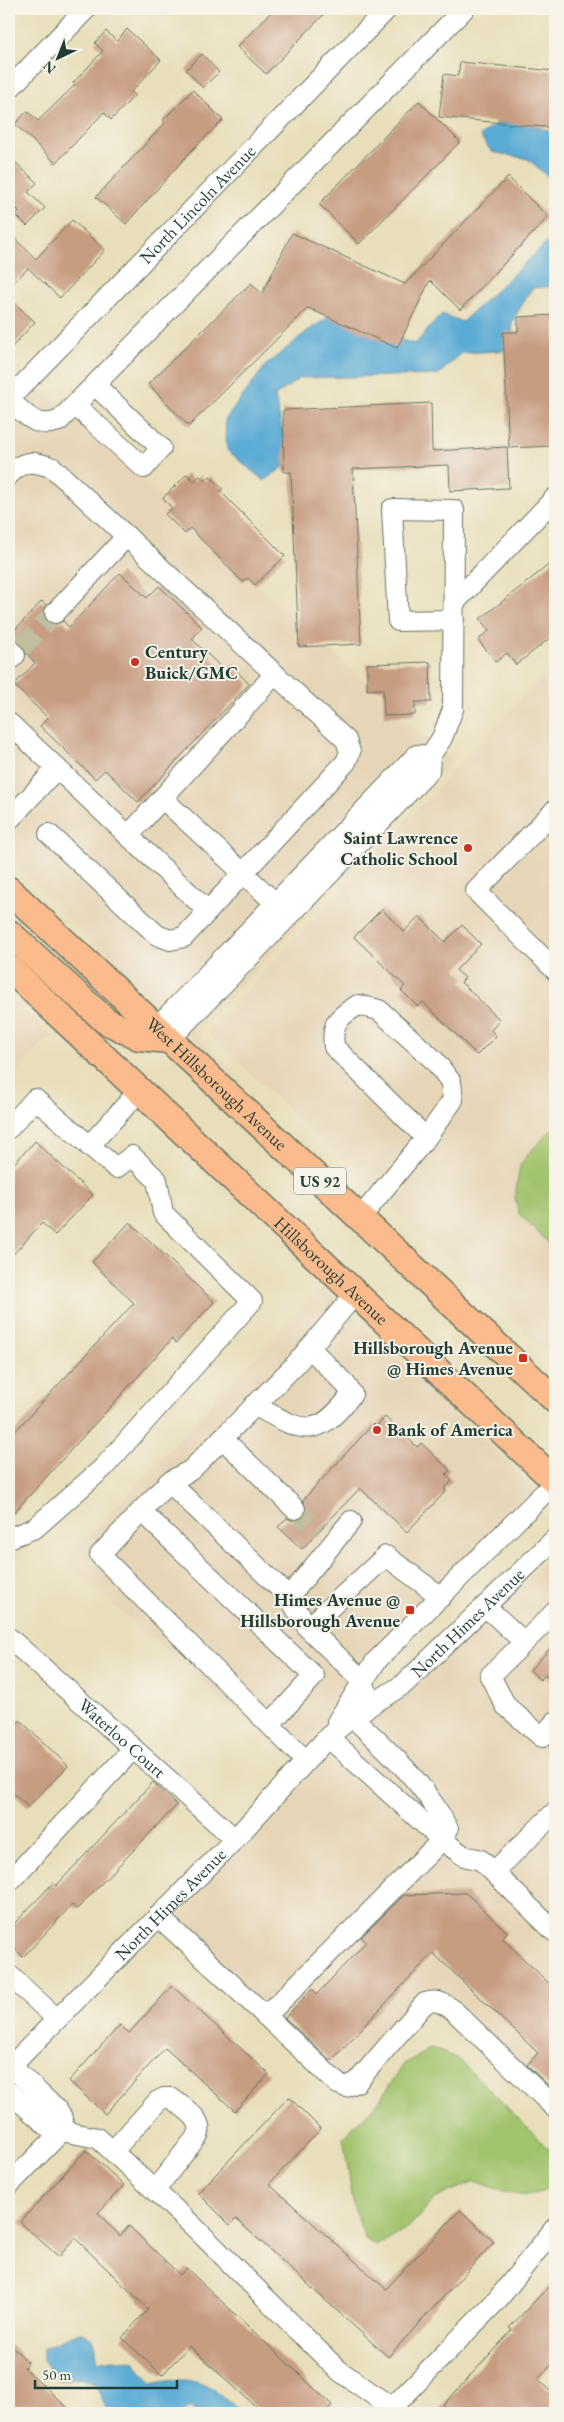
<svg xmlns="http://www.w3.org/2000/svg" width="564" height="2422" viewBox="0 0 564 2422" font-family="'EB Garamond',serif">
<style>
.built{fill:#e6d5b7}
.green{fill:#a1c36c;stroke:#608050}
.water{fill:#5aabd5;stroke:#3c7484}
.building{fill:#c79d82}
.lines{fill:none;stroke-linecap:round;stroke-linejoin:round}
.minor-tunnel{stroke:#c0be9e;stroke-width:20;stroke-dasharray:20 10;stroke-linecap:butt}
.minor-casing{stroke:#657563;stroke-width:22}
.major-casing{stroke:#657563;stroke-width:29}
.minor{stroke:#fff;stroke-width:20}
.major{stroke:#fbbb8c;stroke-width:26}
.poi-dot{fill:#c8321e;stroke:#f7f3e8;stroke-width:2}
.labels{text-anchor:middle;stroke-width:4;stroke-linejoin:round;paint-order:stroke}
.shield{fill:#f7f3e8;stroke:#60746a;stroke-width:1}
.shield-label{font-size:16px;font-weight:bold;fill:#1f3d34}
.street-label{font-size:18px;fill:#1f3d34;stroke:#f7f3e8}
.poi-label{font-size:18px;font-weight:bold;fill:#1f3d34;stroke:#f7f3e8;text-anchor:end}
</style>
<rect width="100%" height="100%" fill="#f7f3e8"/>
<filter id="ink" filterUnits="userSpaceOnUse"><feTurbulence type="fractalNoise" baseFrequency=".02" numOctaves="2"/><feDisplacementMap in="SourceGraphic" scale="10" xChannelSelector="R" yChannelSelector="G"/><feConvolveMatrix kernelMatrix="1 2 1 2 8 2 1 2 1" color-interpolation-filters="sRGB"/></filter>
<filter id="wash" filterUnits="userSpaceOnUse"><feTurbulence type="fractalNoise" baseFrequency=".0096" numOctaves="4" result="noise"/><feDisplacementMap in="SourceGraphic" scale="20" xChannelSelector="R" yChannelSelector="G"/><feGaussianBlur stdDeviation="1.12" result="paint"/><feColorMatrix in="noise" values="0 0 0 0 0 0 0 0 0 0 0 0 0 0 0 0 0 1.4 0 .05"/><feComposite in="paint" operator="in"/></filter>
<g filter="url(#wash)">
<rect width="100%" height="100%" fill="#e8deb9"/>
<g class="built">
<polygon points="37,384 452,761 199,1030 200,1040 260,1096 157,1008 9,857 9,413"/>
<polygon points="555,663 555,1360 207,1033"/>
<polygon points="9,995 51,1035 9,1082"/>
<polygon points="321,1287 535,1489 370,1654 324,1724 317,1729 318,1731 292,1760 64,1562"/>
<polygon points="555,1552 555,2115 432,1989 340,2091 160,1927 250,1838 338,1739 411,1691"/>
</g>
<g class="green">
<polygon points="555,1126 555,1249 519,1214 515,1197 520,1166 527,1155"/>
<path d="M431,2048l28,11 96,96v29c-23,21 -56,5 -80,-3l-40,17 -26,29 -33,19 -11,-7 -11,-31 -11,-71 35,-35 26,-38z"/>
</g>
<g class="water">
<polygon points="522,122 555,133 555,183 528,159 492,152 480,136 496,124"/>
<polygon points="555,235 555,286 532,288 512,322 513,350 462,353 438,375 300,378 275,396 283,434 291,454 286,465 264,481 227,450 225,420 266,365 309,330 327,318 415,344 442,314 462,322"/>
<path d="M82,2332l10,6 7,24 13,-3 23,3 17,22c42,-11 60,1 90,29h-45l-6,-6 -7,6h-76l-12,-28 -16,-8 -21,4 -16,-20v-13z"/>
</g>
<g id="blocks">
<g class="building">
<polygon points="274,9 329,9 266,74 237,47"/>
<polygon points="127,29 161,60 131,92 135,95 111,120 104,112 56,163 15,124 27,111 38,121 75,85 73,83 103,51 95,43 106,31 117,41"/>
<polygon points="202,54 219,72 203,88 186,70"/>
<polygon points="460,62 555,71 554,128 439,117 444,74 458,76"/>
<polygon points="193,90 223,120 192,150 126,224 96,197 165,123 163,120"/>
<polygon points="419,101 460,142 359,244 319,204"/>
<polygon points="9,156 37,183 28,192 45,208 27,226 16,215 19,211 9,201"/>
<polygon points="508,177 548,217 460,310 430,280 397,348 308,308 189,426 148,384 251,283 262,294 292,233 405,284"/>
<polygon points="72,220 105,250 60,298 28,268 9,288 9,233 36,259"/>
<polygon points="9,298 35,322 9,350"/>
<polygon points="555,315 555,431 553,431 553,446 509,448 503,332 518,332 518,317"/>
<polygon points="431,403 432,451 507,447 509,488 450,491 449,465 353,469 361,644 299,647 291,472 284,472 283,410"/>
<polygon points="187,474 194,481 200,476 205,481 210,476 223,489 220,491 285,556 255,585 248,578 243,582 190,528 185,534 165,514 172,508 163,498"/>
<polygon points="555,560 555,634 516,665 507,653 496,662 478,640 489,631 480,619"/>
<polygon points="120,573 147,598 159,586 202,627 192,639 225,671 231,665 249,684 138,802 105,770 95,779 40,726 48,718 14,685 35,663 27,654 23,647 9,636 42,601 46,605 43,611 47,621 53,625 63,621 69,627"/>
<polygon points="430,662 431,702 415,702 415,715 384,716 383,689 367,690 367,664"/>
<polygon points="382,909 404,932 419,916 445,942 462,925 481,944 456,970 465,978 461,982 500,1020 491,1030 496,1036 477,1055 423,1002 418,1007 401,990 405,986 354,937"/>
<polygon points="35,1141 93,1195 55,1235 42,1223 9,1259 9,1169"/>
<polygon points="130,1222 214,1302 176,1343 172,1339 9,1518 9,1438 134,1303 92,1262"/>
<polygon points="385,1417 417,1447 421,1443 450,1470 446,1474 452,1481 444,1489 446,1491 407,1532 360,1488 302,1549 278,1527 287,1518 293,1521 303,1518 307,1511 303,1500 373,1424 376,1427"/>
<polygon points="555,1643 555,1685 545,1675 540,1680 530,1670"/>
<polygon points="9,1716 17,1724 20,1720 68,1766 28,1807 9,1789"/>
<polygon points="153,1782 177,1805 77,1909 72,1905 23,1957 9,1943 9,1929 53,1883 56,1886"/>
<polygon points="466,1893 507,1932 502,1938 555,1989 555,2092 527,2065 538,2053 433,1953 331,2061 285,2018 312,1989 317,1994 366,1942 361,1937 404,1895"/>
<polygon points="172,1986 269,2074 235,2111 165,2048 105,2114 69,2081 120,2025 129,2033"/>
<polygon points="289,2097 321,2129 269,2184 386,2289 460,2210 494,2242 388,2357 236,2219 230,2225 198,2193"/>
<polygon points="86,2150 124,2185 98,2213 120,2236 129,2226 180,2275 186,2268 332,2405 325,2413 263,2413 189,2346 162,2375 122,2338 148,2309 75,2238 59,2257 20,2222"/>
<polygon points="555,2280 555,2361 538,2379 555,2395 555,2413 436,2413 512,2330 509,2328"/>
<polygon points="9,2344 28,2362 24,2367 73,2413 9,2413"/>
</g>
</g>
</g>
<g filter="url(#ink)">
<use href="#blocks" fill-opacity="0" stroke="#657563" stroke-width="1"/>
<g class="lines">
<g class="minor-tunnel">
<polyline points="21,648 55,613"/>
<polyline points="295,1509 319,1531"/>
</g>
<g class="minor-casing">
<g id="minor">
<polyline points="9,89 86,9"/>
<path id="s1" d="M9,399l378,-390"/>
<path d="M9,400c18,15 26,29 50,21l405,-412"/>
<polyline points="75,405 144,468 161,448 95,385"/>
<path d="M9,475c14,-16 25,-14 44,-7l293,272 4,12 -4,10 -162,175 -14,3 -13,-5 -108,-101"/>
<polyline points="454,603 555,498"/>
<polyline points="55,613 127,536"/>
<polyline points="9,649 15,655 9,661"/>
<polyline points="9,723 208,911"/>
<polyline points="162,798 284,911"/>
<polyline points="555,810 476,891 555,970"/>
<polyline points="9,820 57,768"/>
<polyline points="128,836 275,674"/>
<polyline points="156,1028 417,755 430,756"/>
<polyline points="169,1040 429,771 430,756 442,738 453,709 454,510 392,509 398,621 454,620"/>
<polyline points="9,1128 35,1099 116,1168 132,1156 157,1180 163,1213 252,1301 104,1467 35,1528 9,1538"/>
<polyline points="89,1146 140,1090"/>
<path d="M360,1218l66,-80 27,-38 -2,-18 -16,-21 -56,-51 -21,-5c-20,12 -27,18 -24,42l92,91"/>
<path d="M254,1405c48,26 61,38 98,-11l-6,-9 -36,-37"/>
<polyline points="222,1438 295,1509"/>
<polyline points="169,1482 289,1597"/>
<polyline points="141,1511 169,1482 191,1470 295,1365 356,1293"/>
<polyline points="351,1521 289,1597 308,1628 364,1682 367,1694"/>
<polyline points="485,1606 524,1642"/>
<polyline points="555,1612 490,1676 506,1706 542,1737 555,1722"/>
<polyline points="308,1628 386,1556 441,1597"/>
<path id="s2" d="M9,1638l226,201"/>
<polyline points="337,1722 376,1661 555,1482"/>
<polyline points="270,1724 314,1676 141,1511 100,1555 305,1760"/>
<polyline points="328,1737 442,1840 464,1856 481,1860 555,1932"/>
<polyline points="494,1872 555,1812"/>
<polyline points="9,1882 133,1749"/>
<path d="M158,1916l108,100 176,-176 6,-11c-23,-47 -65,-83 -103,-119"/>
<polyline points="9,1975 56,2018"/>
<path d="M266,2016l72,68 8,3 11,-5 68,-79c12,-4 17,0 27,6l103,99"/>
<path id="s3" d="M9,2068l226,-229 93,-102 24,-20 52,-33 151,-145"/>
<polyline points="9,2092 51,2129 98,2138 193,2226 337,2369 392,2408 498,2299 555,2228"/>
<path d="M113,2151l45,-50 6,-3h7c11,9 34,21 27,37l-43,55"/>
<polyline points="9,2185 62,2131 63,2119 57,2110 11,2066"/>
</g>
</g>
<g class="major-casing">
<g id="major">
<path id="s4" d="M9,890l546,510"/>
<polyline points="9,933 106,1021 139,1037 169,1040"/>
<path id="s5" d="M9,968l546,513"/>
</g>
</g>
<use href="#minor" class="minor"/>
<use href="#major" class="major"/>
</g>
</g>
<g class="poi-dot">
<circle cx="135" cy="662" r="5"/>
<circle cx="468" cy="848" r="5"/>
<rect x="518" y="1353" width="10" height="10" rx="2.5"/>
<circle cx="377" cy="1430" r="5"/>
<rect x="405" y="1605" width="10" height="10" rx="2.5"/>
</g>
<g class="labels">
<rect class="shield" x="294" y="1167.5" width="52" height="27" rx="4"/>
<g class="shield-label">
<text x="320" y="1187">US 92</text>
</g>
<g class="street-label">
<text dy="6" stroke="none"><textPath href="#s1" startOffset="271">North Lincoln Avenue</textPath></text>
<text dy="6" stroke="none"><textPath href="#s4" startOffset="284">West Hillsborough Avenue</textPath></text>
<text dy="6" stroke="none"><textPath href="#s5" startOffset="442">Hillsborough Avenue</textPath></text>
<text dy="6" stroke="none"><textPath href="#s3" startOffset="641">North Himes Avenue</textPath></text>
<text dy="6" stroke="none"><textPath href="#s2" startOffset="151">Waterloo Court</textPath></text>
<text dy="6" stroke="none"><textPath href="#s3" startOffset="230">North Himes Avenue</textPath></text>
</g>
<g class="poi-label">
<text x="145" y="658" text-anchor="start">Century<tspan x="145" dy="21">Buick/GMC</tspan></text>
<text x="458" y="844">Saint Lawrence<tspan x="458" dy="21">Catholic School</tspan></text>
<text x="513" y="1354">Hillsborough Avenue<tspan x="513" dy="21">@ Himes Avenue</tspan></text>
<text x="387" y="1436" text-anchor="start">Bank of America</text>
<text x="400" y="1606">Himes Avenue @<tspan x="400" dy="21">Hillsborough Avenue</tspan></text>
</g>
</g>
<rect width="564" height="2422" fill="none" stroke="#f7f3e8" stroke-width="30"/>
<g transform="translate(58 58) rotate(223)" stroke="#f7f3e8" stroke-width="4" paint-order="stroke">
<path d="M0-4L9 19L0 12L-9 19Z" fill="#1f3d34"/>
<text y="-8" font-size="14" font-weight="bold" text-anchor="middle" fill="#1f3d34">N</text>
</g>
<path d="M35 2380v8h142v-8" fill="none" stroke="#1f3d34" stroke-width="2.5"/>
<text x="42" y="2380" font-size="15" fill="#1f3d34" stroke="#f7f3e8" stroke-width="4" paint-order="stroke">50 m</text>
</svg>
